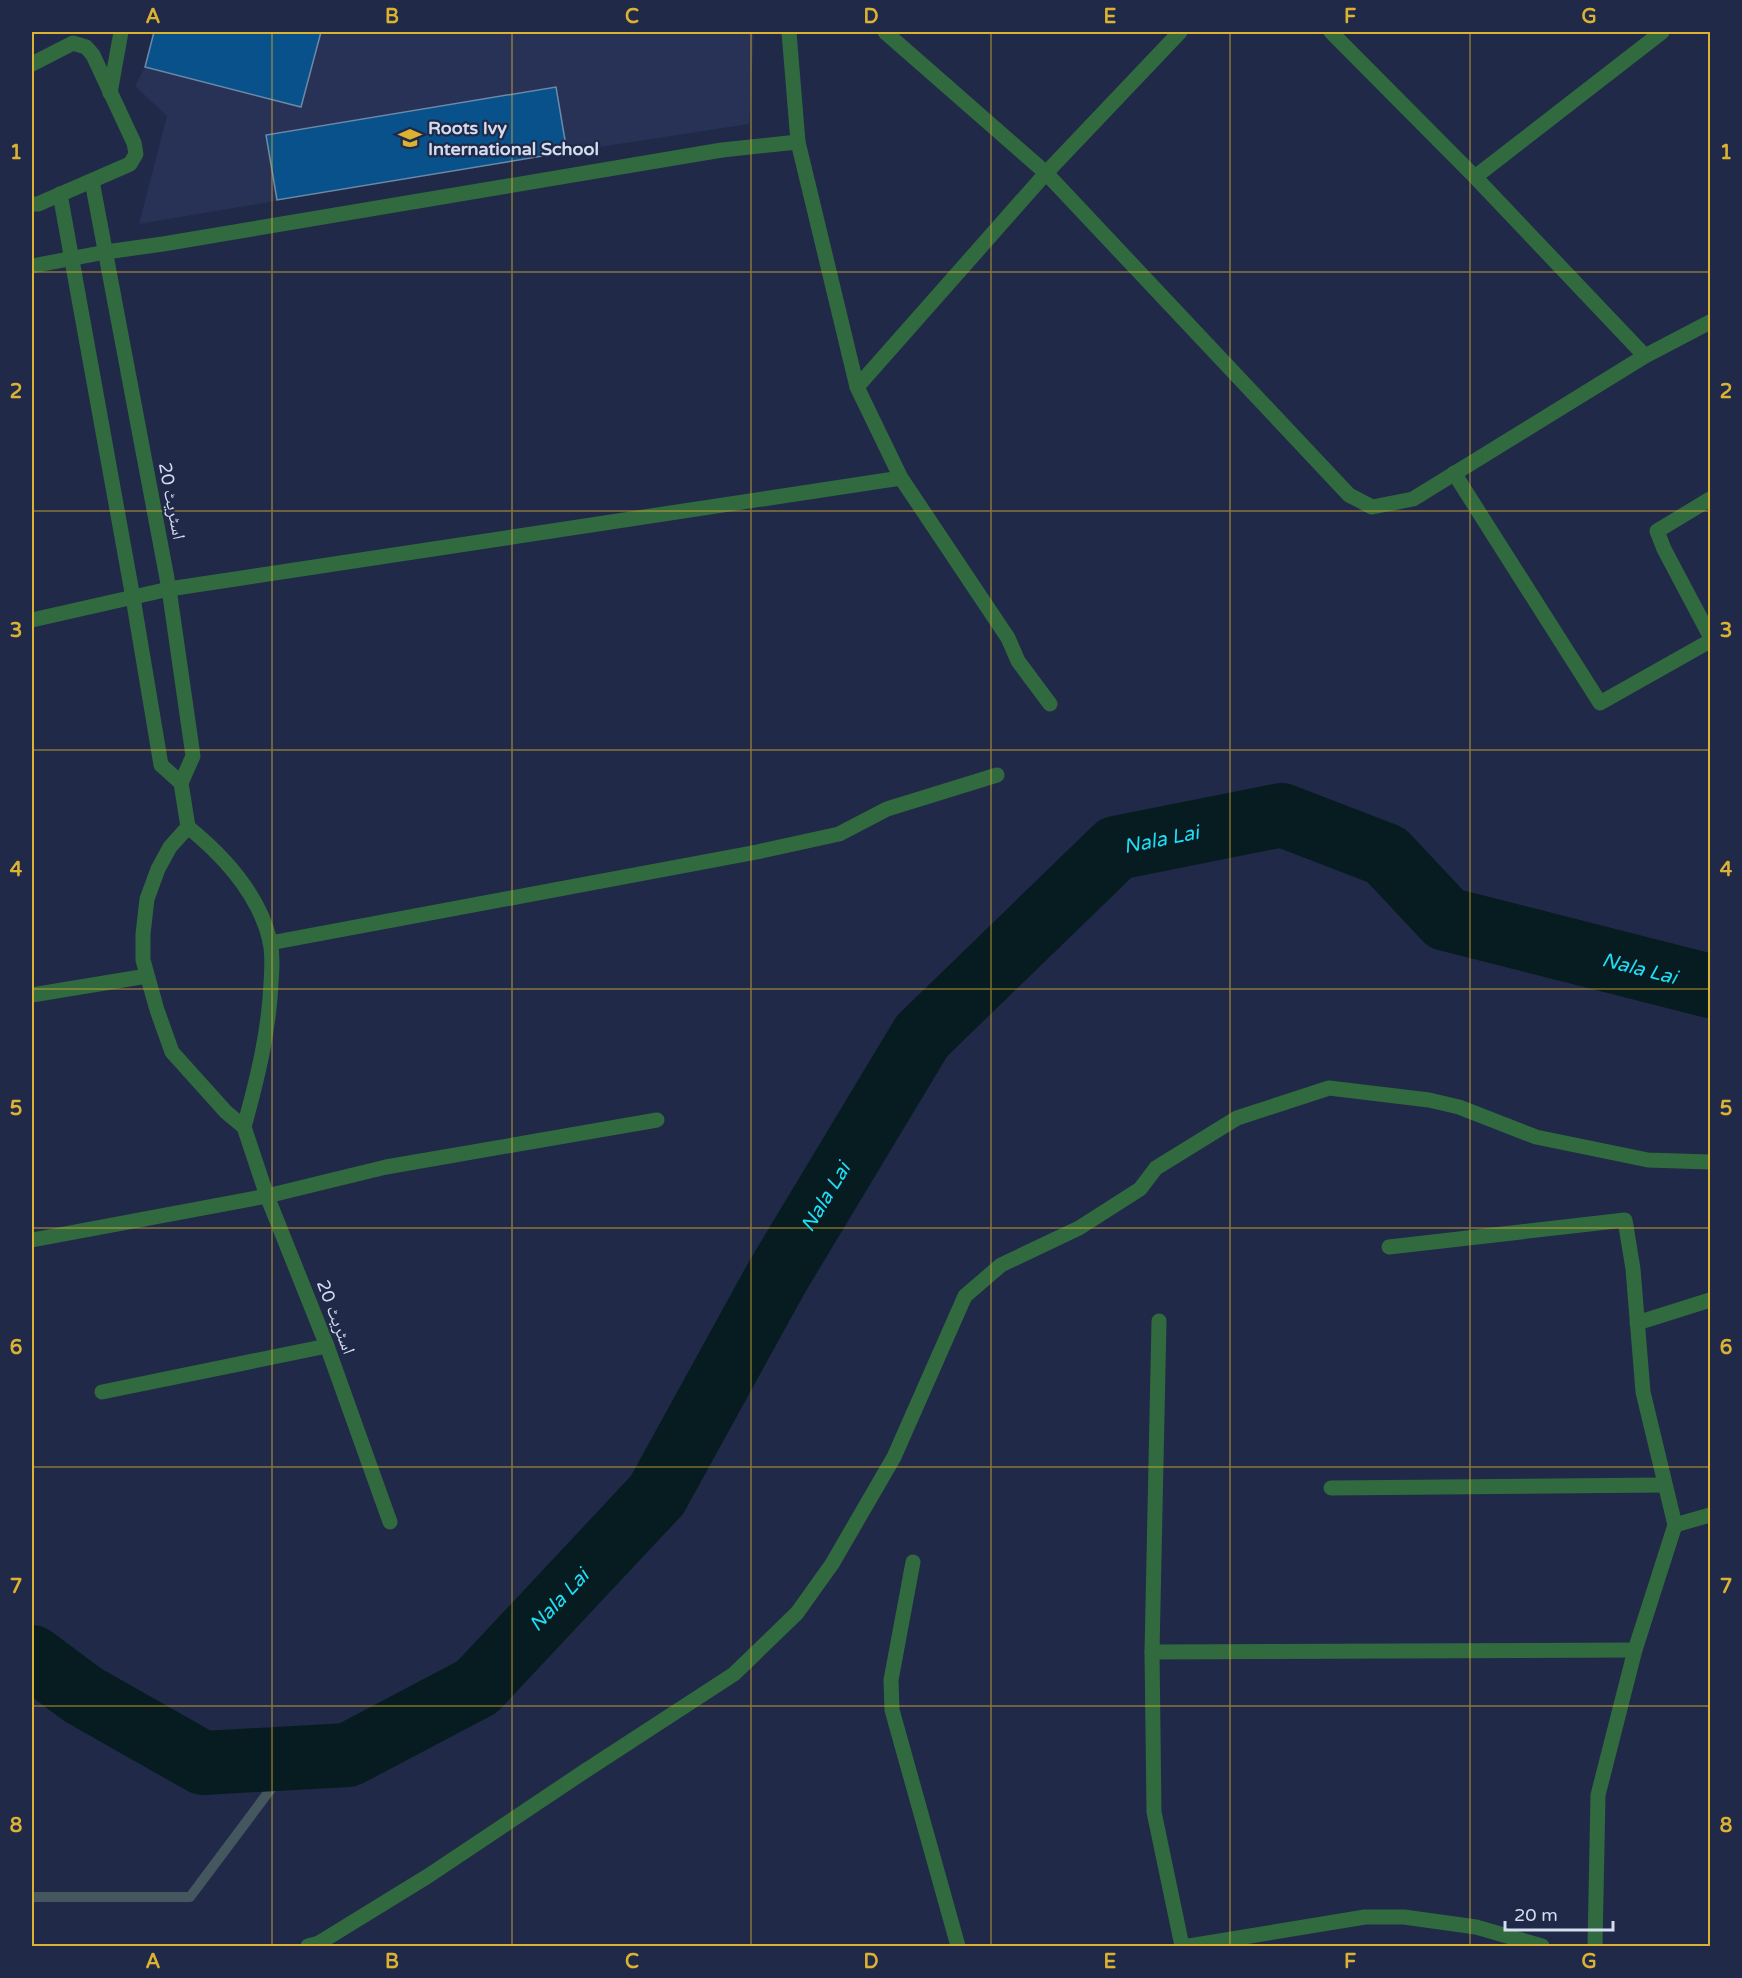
<svg xmlns="http://www.w3.org/2000/svg" width="1742" height="1978" viewBox="0 0 1742 1978" font-family="'Varela Round','Noto Naskh Arabic',sans-serif">
<style>
.built{fill:#283256}
.lines{fill:none;stroke-linecap:round;stroke-linejoin:round}
.stream{stroke:#44565e;stroke-width:10}
.river{stroke:#061c20;stroke-width:64}
.building{fill:#08518a;stroke:#6c89a8;stroke-width:1.5}
.street{stroke:#316a3f;stroke-width:15}
.grid{fill:none;stroke:#dcb233;stroke-width:1.5;stroke-opacity:0.55}
.labels{text-anchor:middle;stroke-width:4.5;stroke-linejoin:round;paint-order:stroke}
.poi-label{font-size:18px;font-weight:bold;fill:#d4dcf0;stroke:#202947;text-anchor:start}
.street-label{font-size:18px;fill:#d4dcf0;stroke:#202947}
.water-label{font-size:20px;font-style:italic;fill:#20ddf6;stroke:#202947}
.neatline{fill:none;stroke:#dcb233;stroke-width:2}
.grid-label{font-size:20px;text-anchor:middle;font-weight:bold;fill:#dcb233}
</style>
<rect width="100%" height="100%" fill="#202947"/>
<polygon class="built" points="153,32 754,32 749,124 567,152 139,224 167,116 135,86 145,67"/>
<g class="lines">
<polyline class="stream" points="32,1897 190,1897 294,1758"/>
<path class="river" id="s1" d="M32,1657l51,38 120,68 145,-8 129,-68 180,-192 120,-218 145,-241 194,-188 166,-33 104,40 60,64 264,67"/>
</g>
<g class="building">
<polygon points="154,32 321,32 301,107 145,67"/>
<polygon points="556,87 567,152 277,200 266,135"/>
</g>
<g class="lines">
<g class="street">
<polyline points="789,32 798,142 857,387 901,478 1008,638 1018,661 1050,704"/>
<polyline points="885,32 1046,173 1349,495 1372,507 1413,499 1645,356 1710,322"/>
<polyline points="1331,32 1475,177 1645,356"/>
<polyline points="32,64 73,43 86,47 93,55 134,143 136,154 130,164 38,204 32,204"/>
<polyline points="110,93 121,32"/>
<polyline points="1475,177 1662,32"/>
<path d="M92,181l77,408 24,167 -12,27 7,44c37,30 71,67 82,114 3,14 2,28 1,42 -2,49 -14,97 -27,144"/>
<polyline points="60,194 133,598 161,765 181,783"/>
<polyline points="32,266 106,252 163,244 722,150 798,142"/>
<polyline points="857,387 1046,173 1180,32"/>
<polyline points="1454,473 1600,703 1710,641"/>
<polyline points="1710,499 1657,531 1664,549 1710,636"/>
<polyline points="32,620 169,589 901,478"/>
<polyline points="188,827 170,847 158,869 147,899 143,934 143,960 157,1010 172,1052 226,1112 244,1127 267,1196 327,1346 390,1522"/>
<polyline points="270,943 757,852 839,834 887,809 997,775"/>
<polyline points="32,995 147,976"/>
<polyline points="32,1240 267,1196 386,1167 657,1120"/>
<polyline points="1389,1247 1625,1220 1633,1269 1643,1392 1675,1525 1635,1650 1598,1795 1595,1946"/>
<polyline points="1159,1321 1152,1652 1154,1812 1182,1946"/>
<polyline points="1637,1323 1710,1300"/>
<polyline points="102,1392 327,1346"/>
<polyline points="1331,1488 1665,1485"/>
<polyline points="1675,1525 1710,1515"/>
<polyline points="913,1562 891,1680 892,1710 958,1946"/>
<polyline points="1152,1652 1635,1650"/>
<polyline points="308,1946 319,1943 428,1876 585,1771 734,1674 797,1613 832,1564 894,1457 965,1296 1001,1265 1079,1228 1140,1189 1156,1168 1237,1118 1329,1088 1429,1100 1459,1107 1536,1137 1648,1160 1710,1162"/>
<polyline points="1189,1946 1365,1917 1404,1917 1476,1927 1542,1946"/>
</g>
</g>
<path class="grid" d="M272,32v1914M512,32v1914M751,32v1914M991,32v1914M1230,32v1914M1470,32v1914M32,272h1678M32,511h1678M32,750h1678M32,989h1678M32,1228h1678M32,1467h1678M32,1706h1678"/>
<defs>
<g id="school-bare" transform="scale(1.8)"><path d="M0-5L7-2L0 1L-7-2ZM-4 1L0 2.5L4 1V4Q0 6-4 4Z" fill="#dcb233" stroke="#202947" stroke-width="2.5" paint-order="stroke"/></g>
</defs>
<g fill-rule="evenodd">
<use href="#school-bare" x="410" y="138"/>
</g>
<g class="labels">
<g class="poi-label">
<text x="428" y="134">Roots Ivy<tspan x="428" dy="21">International School</tspan></text>
</g>
<g class="street-label">
<text transform="translate(172 501) rotate(79)" y="6">اسٹریٹ 20</text>
<text transform="translate(336 1317) rotate(69)" y="6">اسٹریٹ 20</text>
</g>
<g class="water-label">
<text dy="7" stroke="none"><textPath href="#s1" startOffset="1602">Nala Lai</textPath></text>
<text dy="7" stroke="none"><textPath href="#s1" startOffset="2124">Nala Lai</textPath></text>
<text dy="7" stroke="none"><textPath href="#s1" startOffset="1098">Nala Lai</textPath></text>
<text dy="7" stroke="none"><textPath href="#s1" startOffset="612">Nala Lai</textPath></text>
</g>
</g>
<rect width="1742" height="1978" fill="none" stroke="#202947" stroke-width="66"/>
<path d="M1505 1921v9h108v-9" fill="none" stroke="#d4dcf0" stroke-width="3"/>
<text x="1514" y="1921" font-size="18" fill="#d4dcf0" stroke="#202947" stroke-width="4.5" paint-order="stroke">20 m</text>
<rect x="33" y="33" width="1676" height="1912" class="neatline"/>
<g class="grid-label">
<text x="153" y="23">A</text>
<text x="392" y="23">B</text>
<text x="632" y="23">C</text>
<text x="871" y="23">D</text>
<text x="1110" y="23">E</text>
<text x="1350" y="23">F</text>
<text x="1589" y="23">G</text>
<text x="16" y="159">1</text>
<text x="1726" y="159">1</text>
<text x="16" y="398">2</text>
<text x="1726" y="398">2</text>
<text x="16" y="637">3</text>
<text x="1726" y="637">3</text>
<text x="16" y="876">4</text>
<text x="1726" y="876">4</text>
<text x="16" y="1115">5</text>
<text x="1726" y="1115">5</text>
<text x="16" y="1354">6</text>
<text x="1726" y="1354">6</text>
<text x="16" y="1593">7</text>
<text x="1726" y="1593">7</text>
<text x="16" y="1832">8</text>
<text x="1726" y="1832">8</text>
<text x="153" y="1968">A</text>
<text x="392" y="1968">B</text>
<text x="632" y="1968">C</text>
<text x="871" y="1968">D</text>
<text x="1110" y="1968">E</text>
<text x="1350" y="1968">F</text>
<text x="1589" y="1968">G</text>
</g>
</svg>
